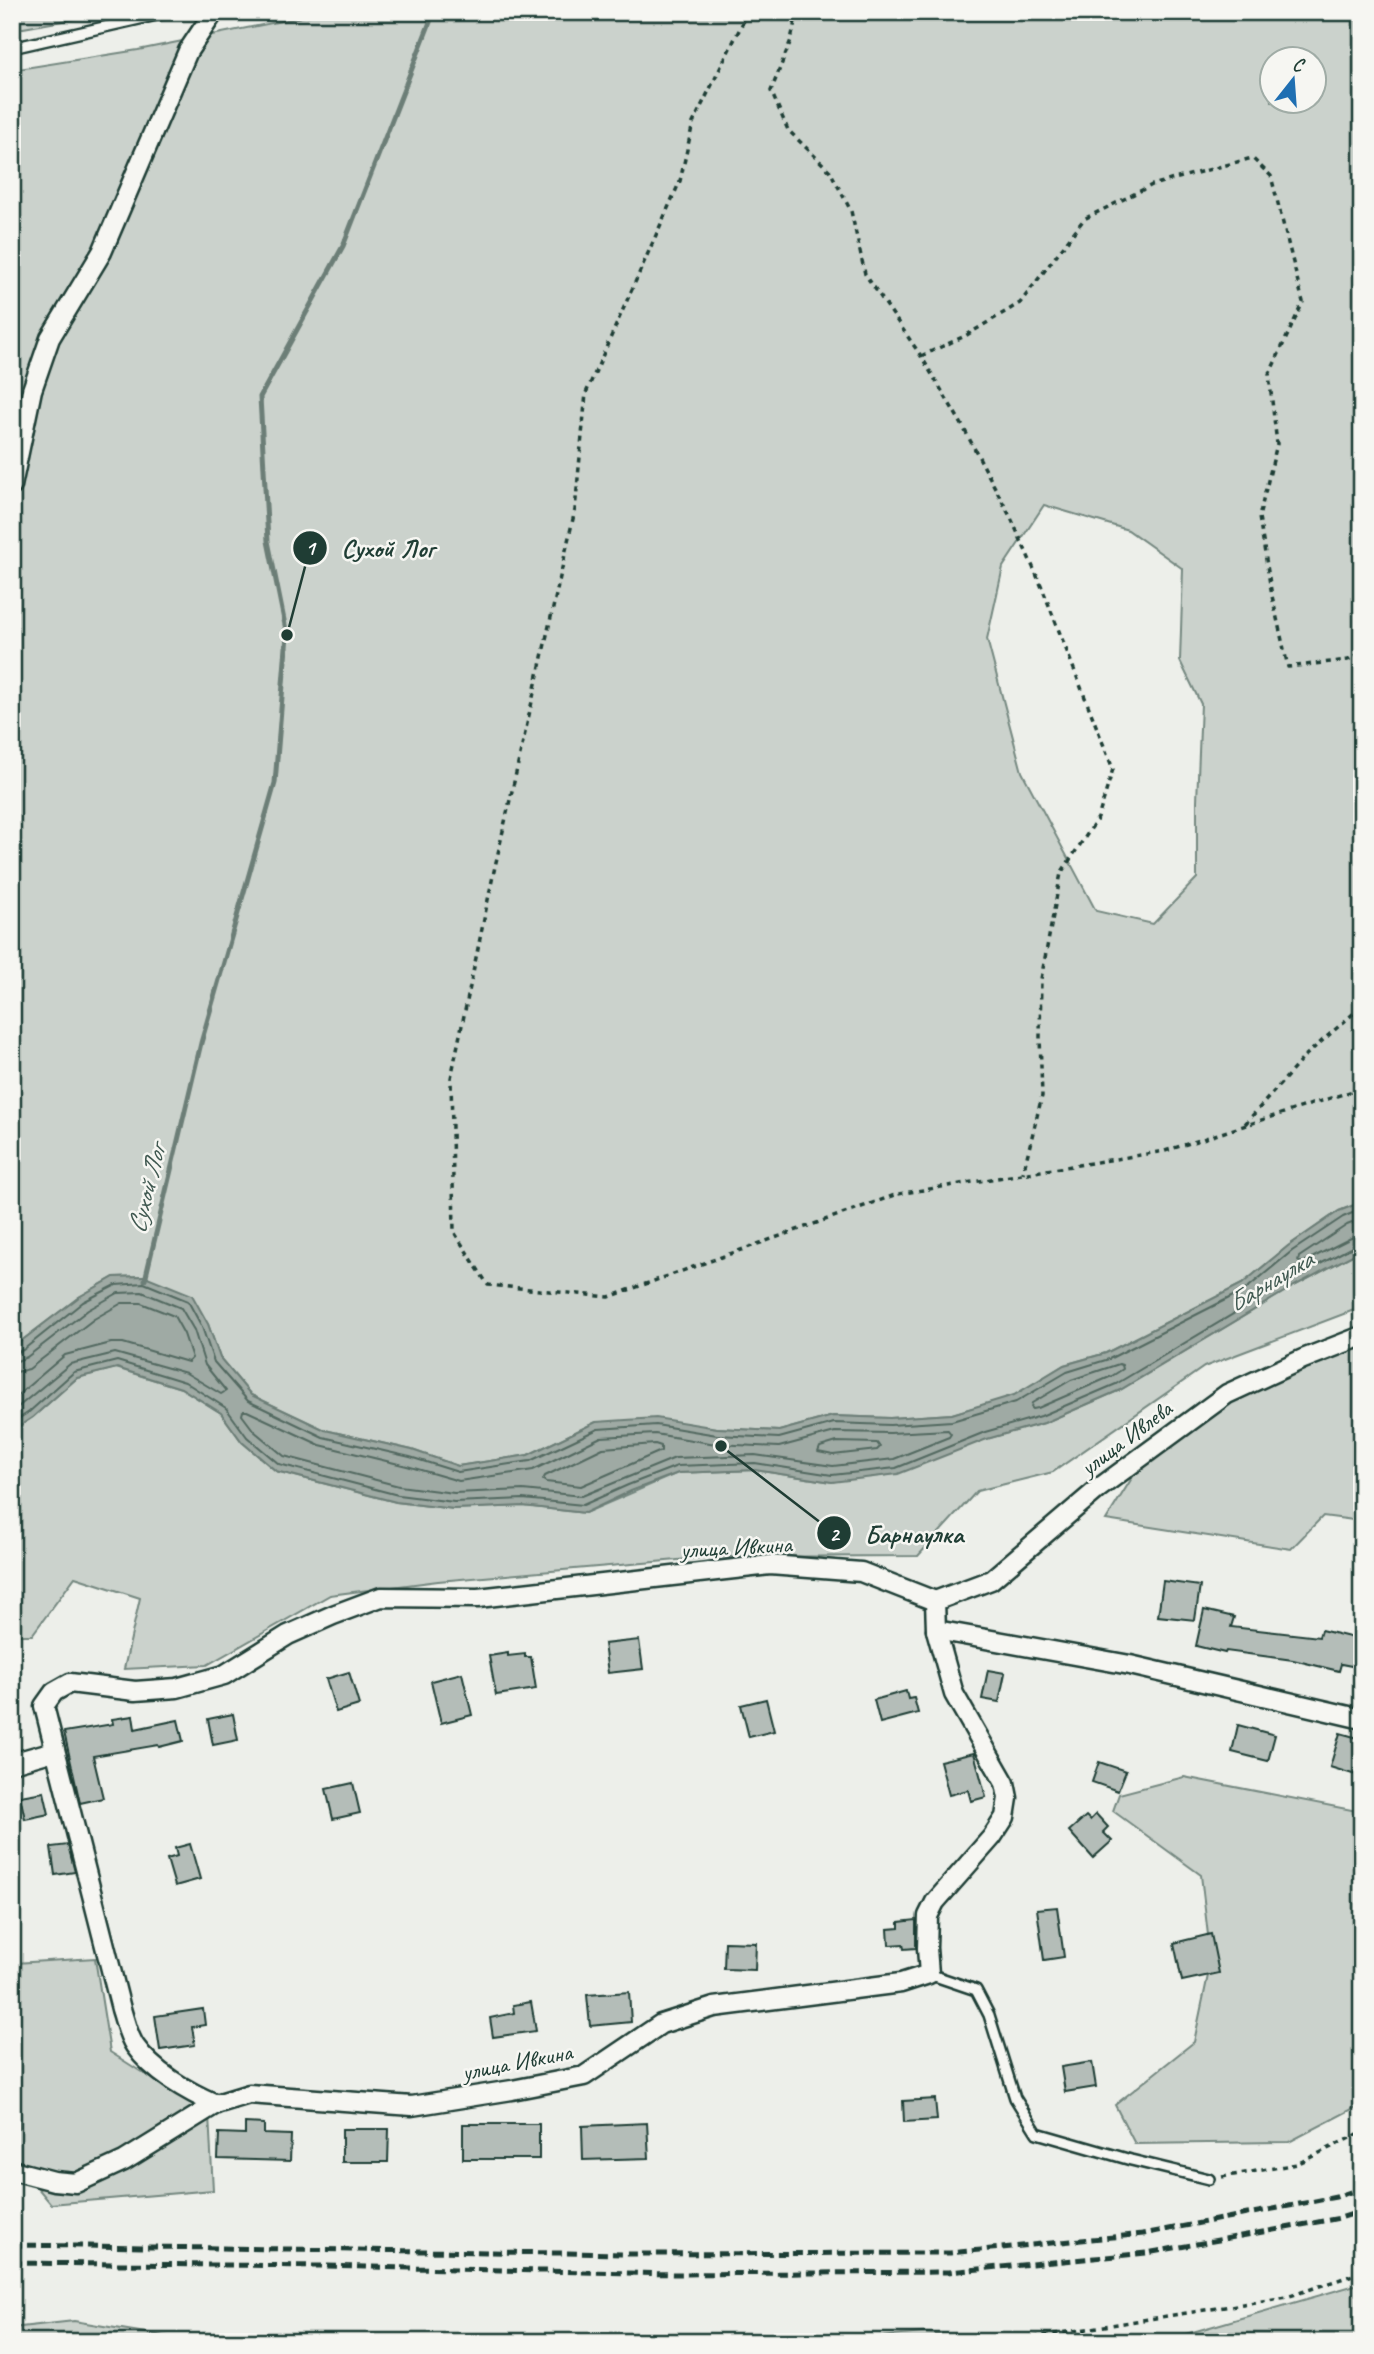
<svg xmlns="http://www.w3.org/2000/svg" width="1374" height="2354" viewBox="0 0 1374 2354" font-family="Caveat,sans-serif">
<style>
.green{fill:#cbd2cc;stroke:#758880;stroke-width:2;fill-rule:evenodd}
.water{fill:#9faaa4;stroke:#6c7e77;stroke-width:2}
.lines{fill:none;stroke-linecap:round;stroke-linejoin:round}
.shore{stroke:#526961;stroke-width:2}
.stream{stroke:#6c7e77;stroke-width:5}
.building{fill:#b4bdb8;stroke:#1f3d34;stroke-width:2}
.lane-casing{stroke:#1f3d34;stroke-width:14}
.street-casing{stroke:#1f3d34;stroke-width:23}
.path{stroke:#1f3d34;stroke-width:3.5;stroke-dasharray:5 5;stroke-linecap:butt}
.lane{stroke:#f6f6f2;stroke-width:9}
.street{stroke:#f6f6f2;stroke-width:18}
.rail{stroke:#1f3d34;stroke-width:5;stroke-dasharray:10 5;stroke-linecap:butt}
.labels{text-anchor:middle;stroke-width:5;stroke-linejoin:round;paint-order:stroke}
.street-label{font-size:24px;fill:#1f3d34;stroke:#f6f6f2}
.water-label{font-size:26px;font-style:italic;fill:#3f5850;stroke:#f6f6f2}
.leader{fill:none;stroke:#1f3d34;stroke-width:2.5}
.callout-dot{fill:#1f3d34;stroke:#f6f6f2;stroke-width:2.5}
.mark-label{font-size:21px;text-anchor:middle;font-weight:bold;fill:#fff}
.callout-label{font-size:26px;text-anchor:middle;font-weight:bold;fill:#1f3d34;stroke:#f6f6f2;stroke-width:5;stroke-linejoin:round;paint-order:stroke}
</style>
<rect width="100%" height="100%" fill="#edefea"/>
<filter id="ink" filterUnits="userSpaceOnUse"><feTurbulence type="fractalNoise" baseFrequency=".0143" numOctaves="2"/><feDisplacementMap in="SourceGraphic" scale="14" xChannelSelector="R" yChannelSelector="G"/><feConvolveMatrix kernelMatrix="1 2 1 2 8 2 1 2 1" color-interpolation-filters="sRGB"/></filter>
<g filter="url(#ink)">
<g class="green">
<polygon points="12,12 113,12 12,30"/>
<path d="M326,12h1036v1190l-23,9 -51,35 -46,38 -136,69 -42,12 -50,31 -62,18 -62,4 -57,-2 -54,15 -183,-9 -68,33 -70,11 -46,-16 -87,-20 -74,-35 -31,-37 -12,-34 -63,-48 -31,1 -35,20 -67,51v-1278l126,-20zM1272,60h42v42h-42zM1044,505l84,25 55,39 -3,92 21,43 -4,97v77l-44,46 -57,-13 -74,-139 -35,-133 16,-72z"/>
<polygon points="1362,1250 1362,1307 1204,1367 1053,1472 977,1491 918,1556 712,1557 438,1581 330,1595 207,1665 124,1669 140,1598 75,1577 32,1635 12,1635 12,1431 33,1417 77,1378 116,1368 181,1388 221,1413 242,1442 276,1471 396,1502 454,1509 523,1506 585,1513 678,1473 755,1470 832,1482 1044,1423 1120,1390 1294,1286"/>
<polygon points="1362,1338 1362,1521 1323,1516 1291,1549 1106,1520 1137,1470 1242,1386"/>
<polygon points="1184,1777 1362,1812 1362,2104 1289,2142 1135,2144 1115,2105 1194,2042 1211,1961 1201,1875 1113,1811 1119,1794"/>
<polygon points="95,1958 110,2052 209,2115 213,2190 51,2204 12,2157 12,2128 19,2128 15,1963"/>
<polygon points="1362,2283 1362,2342 1158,2342"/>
<polygon points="74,2321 199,2342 12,2342 12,2328"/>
<polygon points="924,2333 1040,2342 825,2342"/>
</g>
<polygon class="water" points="1362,1202 1362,1250 1294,1286 1120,1390 1044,1423 987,1439 898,1474 832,1482 755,1470 678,1473 631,1491 585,1513 523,1506 454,1509 396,1502 276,1471 242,1442 221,1413 181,1388 117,1368 77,1378 33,1417 12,1431 12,1348 79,1297 114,1277 145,1276 192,1295 208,1324 220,1358 251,1395 325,1430 412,1450 458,1466 528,1455 596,1422 656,1418 717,1428 779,1431 833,1416 890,1418 952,1414 1014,1395 1064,1365 1106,1353 1242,1284 1288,1246 1339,1211"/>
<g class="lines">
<g class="shore">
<polyline points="1362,1219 1347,1225 1299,1257 1298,1261 1302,1263 1353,1237 1362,1236"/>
<polyline points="12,1354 23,1350 83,1302 116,1285 144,1283 188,1301 202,1327 214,1362 248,1401 323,1437 410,1457 458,1472 530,1461 598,1429 656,1425 717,1435 779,1438 834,1423 890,1425 952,1421 1016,1402 1067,1372 1109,1359 1245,1290 1292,1251 1343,1217 1362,1209"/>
<polyline points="12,1363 27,1357 88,1310 118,1293 142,1292 181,1308 194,1330 205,1365 226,1391 221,1394 186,1373 115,1353 70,1364 12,1412"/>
<polygon points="1119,1364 1122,1365 1123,1369 1112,1376 1038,1408 1033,1409 1031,1407 1032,1403 1071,1380"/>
<polyline points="12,1373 29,1369 94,1319 122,1303 141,1303 174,1316 184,1334 192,1358 188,1362 123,1343 111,1343 65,1355 12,1400"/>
<polygon points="247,1411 320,1445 407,1466 459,1481 533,1470 601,1437 655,1434 716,1444 779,1447 835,1432 890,1433 948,1430 951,1434 949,1437 894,1459 833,1466 755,1455 675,1458 582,1496 523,1490 454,1493 399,1486 284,1456 254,1431 242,1415 243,1411"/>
<polyline points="12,1423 29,1412 74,1372 117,1361 185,1382 226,1408 247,1437 279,1464 398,1495 454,1502 523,1499 583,1505 628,1485 677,1466 755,1463 832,1475 896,1468 985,1432 1041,1416 1116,1384 1290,1280 1356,1245 1362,1244"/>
<polygon points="837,1442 877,1443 880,1447 877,1450 833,1455 818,1452 820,1447"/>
<polygon points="655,1444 661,1446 661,1451 581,1486 546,1482 543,1480 545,1476 603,1448"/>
</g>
<polyline class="stream" points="145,1280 201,1043 275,783 287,635 268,541 260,397 343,246 430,22"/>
</g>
<g class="building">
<polygon points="1163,1581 1200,1586 1195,1620 1158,1616"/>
<polygon points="1204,1610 1234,1617 1231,1627 1319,1637 1321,1630 1362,1640 1362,1668 1341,1664 1339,1671 1293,1660 1226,1651 1225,1653 1196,1646"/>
<polygon points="639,1640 643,1669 608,1673 604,1644"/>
<polygon points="508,1653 508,1656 525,1654 525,1657 531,1657 536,1689 496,1695 489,1656"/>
<polygon points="988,1670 1005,1673 999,1702 982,1699"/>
<polygon points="349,1672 359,1705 336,1712 326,1679"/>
<polygon points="462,1673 472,1715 441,1723 431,1681"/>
<polygon points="906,1691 908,1699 914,1698 918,1713 880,1723 874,1700"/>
<polygon points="766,1699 774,1731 749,1737 741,1705"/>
<polygon points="233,1714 238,1740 213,1745 208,1719"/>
<polygon points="133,1716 135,1729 178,1720 183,1741 159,1747 158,1745 93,1756 103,1798 80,1803 64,1732 113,1724 112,1719"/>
<polygon points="1238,1725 1275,1735 1268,1761 1232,1752"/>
<polygon points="1340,1733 1362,1739 1362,1777 1330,1767"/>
<polygon points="974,1753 986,1797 971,1801 968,1790 949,1795 940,1761"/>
<polygon points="1099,1762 1126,1771 1118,1791 1092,1782"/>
<polygon points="353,1783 360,1813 333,1819 326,1789"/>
<polygon points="44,1792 49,1814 25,1819 20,1796"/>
<polygon points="1096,1814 1108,1827 1103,1832 1112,1841 1093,1858 1069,1831 1086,1816 1090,1820"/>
<polygon points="190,1844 200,1879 175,1886 167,1859 177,1856 175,1848"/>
<polygon points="68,1845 75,1872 55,1875 51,1847"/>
<polygon points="1057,1907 1064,1957 1044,1960 1037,1909"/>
<polygon points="916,1920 916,1948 904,1949 903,1944 889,1945 888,1929 899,1928 899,1922"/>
<polygon points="1211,1934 1219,1973 1182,1981 1174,1943"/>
<polygon points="725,1942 756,1943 755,1970 724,1969"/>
<polygon points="629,1992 631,2022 590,2026 587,1995"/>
<polygon points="531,2002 536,2031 493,2037 490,2018 514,2013 513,2005"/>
<polygon points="203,2009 205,2025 192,2027 195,2045 160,2050 155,2016"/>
<polygon points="1092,2062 1096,2087 1065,2092 1061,2067"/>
<polygon points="935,2099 937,2120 904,2122 903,2101"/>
<polygon points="245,2123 264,2124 264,2134 291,2135 290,2161 218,2159 219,2133 245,2134"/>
<polygon points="647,2123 649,2158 583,2160 582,2126"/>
<rect x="463" y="2124" width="76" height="35"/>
<polygon points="342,2129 389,2129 388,2162 342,2162"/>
</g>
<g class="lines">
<g class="lane-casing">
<g id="lane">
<polyline points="12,48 170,12"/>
<polyline points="929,1974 976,1990 989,2015 1015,2098 1037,2133 1131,2160 1209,2179"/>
</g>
</g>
<g class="street-casing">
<g id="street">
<polyline points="12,486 32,390 50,338 102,252 188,51 214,12"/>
<path d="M770,1565l91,7 74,29 1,29 18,64 51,89 3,15 -3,19 -13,20 -57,65 -7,14 -1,32 2,26 -28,9 -187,24 -53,17 -77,52 -72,14 -100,16 -163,-12 -33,10c-28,-12 -63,-32 -81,-58 -7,-10 -10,-25 -14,-37l-77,-303 10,-14 16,-9 65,8 42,-3 47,-13 64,-40 45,-20 48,-18 97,1z"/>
<polyline points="935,1601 991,1580 1099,1488 1227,1394 1303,1359 1362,1336"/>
<polyline points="936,1630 1130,1665 1362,1719"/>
<polyline points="12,1763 54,1751"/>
<polyline points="12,2170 54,2181 76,2183 124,2161 216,2104"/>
</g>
</g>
<g class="path">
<polyline points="748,12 693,123 680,181 586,393 575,510 494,871 451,1078 454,1232 488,1285 609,1297 898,1194 1165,1151 1362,1088"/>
<polyline points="797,12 791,40 771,91 788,130 830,171 851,211 865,274 921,356 961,423 1011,518 1041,585 1113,769 1098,818 1061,873 1041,979 1040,1037 1042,1096 1023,1173"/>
<polyline points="921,356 965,336 1020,303 1084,219 1152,185 1252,158 1271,176 1303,302 1269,375 1277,444 1259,517 1272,596 1288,667 1348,660 1362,653"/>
<polyline points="1245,1124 1306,1055 1362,1006"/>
<polyline points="1222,2177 1297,2164 1362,2132"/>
<polyline points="1084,2330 1091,2342"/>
<polyline points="1004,2342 1287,2297 1362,2272"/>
</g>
<use href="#lane" class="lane"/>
<use href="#street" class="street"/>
<g class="rail">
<polyline points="12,2245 629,2254 950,2253 1143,2234 1336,2197 1362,2188"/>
<polyline points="12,2263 324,2266 673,2274 948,2272 1147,2253 1340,2218 1362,2211"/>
</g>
</g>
</g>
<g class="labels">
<g class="street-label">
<text transform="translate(1126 1438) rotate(-37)" y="8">улица Ивлева</text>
<text transform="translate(736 1547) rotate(-3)" y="8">улица Ивкина</text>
<text transform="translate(517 2062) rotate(-11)" y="8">улица Ивкина</text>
</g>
<g class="water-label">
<text transform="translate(146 1189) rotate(-76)" y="9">Сухой Лог</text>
<text transform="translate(1270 1281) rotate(-31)" y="9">Барнаулка</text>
</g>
</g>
<path class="leader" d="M287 635L310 548M721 1446L834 1533"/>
<g class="callout-dot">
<circle cx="287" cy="635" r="7"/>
<circle cx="721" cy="1446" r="7"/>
<circle cx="310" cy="548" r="18"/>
<circle cx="834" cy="1533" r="18"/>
</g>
<g class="mark-label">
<text x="310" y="555">1</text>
<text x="834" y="1541">2</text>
</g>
<g class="callout-label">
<text x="388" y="557">Сухой Лог</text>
<text x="914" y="1543">Барнаулка</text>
</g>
<rect width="1374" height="2354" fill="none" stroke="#f6f6f2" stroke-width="42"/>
<rect x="21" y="21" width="1332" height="2312" fill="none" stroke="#1f3d34" stroke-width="2.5" filter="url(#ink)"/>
<g transform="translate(1293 80) rotate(17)"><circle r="33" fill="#f6f6f2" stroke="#a0aca6" stroke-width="2"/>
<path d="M0-5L12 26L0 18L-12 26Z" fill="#1f6fb2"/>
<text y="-10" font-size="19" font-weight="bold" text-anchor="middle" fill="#1f3d34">С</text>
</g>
</svg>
